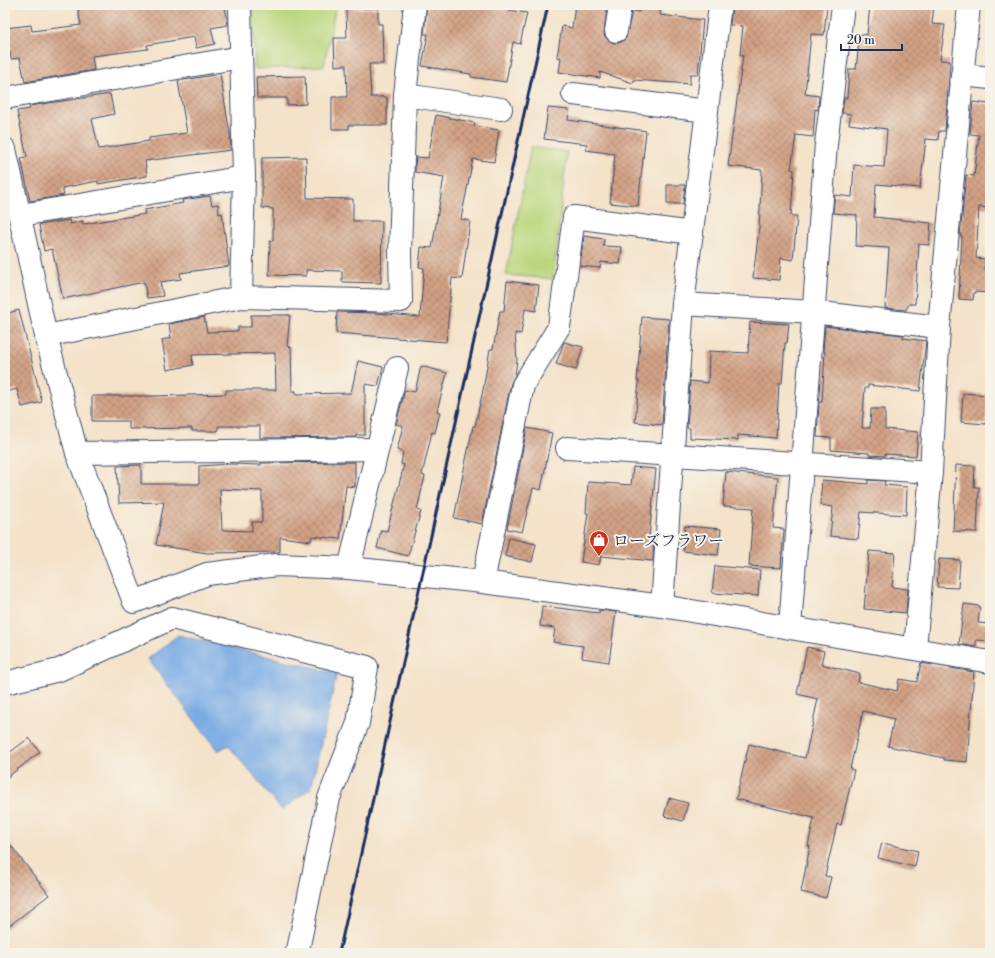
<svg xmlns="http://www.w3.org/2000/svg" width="995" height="958" viewBox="0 0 995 958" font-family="'Libre Bodoni','Noto Serif JP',serif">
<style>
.green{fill:#bad77d;stroke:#6a836e}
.water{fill:#79abe5;stroke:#4a6da2}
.building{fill:url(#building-cross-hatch);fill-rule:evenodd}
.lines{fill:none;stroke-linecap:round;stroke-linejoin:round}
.street-casing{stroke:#3c4a6e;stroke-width:24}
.street{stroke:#fff;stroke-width:22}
.rail{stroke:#1b2f5e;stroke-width:3}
.labels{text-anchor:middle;stroke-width:4;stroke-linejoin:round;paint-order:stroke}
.poi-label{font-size:16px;fill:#1b2f5e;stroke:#f7f3e8;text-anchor:start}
</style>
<defs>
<pattern id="building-cross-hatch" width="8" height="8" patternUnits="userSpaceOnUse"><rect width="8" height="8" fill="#d3a285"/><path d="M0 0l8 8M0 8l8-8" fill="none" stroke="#aa8470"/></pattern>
</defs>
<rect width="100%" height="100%" fill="#f7f3e8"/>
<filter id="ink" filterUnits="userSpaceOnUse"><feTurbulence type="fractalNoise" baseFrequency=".025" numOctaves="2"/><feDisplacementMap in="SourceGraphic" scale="8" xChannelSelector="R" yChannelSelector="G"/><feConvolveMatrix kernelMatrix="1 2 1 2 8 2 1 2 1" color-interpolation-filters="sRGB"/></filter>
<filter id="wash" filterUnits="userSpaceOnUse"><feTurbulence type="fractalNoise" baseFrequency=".012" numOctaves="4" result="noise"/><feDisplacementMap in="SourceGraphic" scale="16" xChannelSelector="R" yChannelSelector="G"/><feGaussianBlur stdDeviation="0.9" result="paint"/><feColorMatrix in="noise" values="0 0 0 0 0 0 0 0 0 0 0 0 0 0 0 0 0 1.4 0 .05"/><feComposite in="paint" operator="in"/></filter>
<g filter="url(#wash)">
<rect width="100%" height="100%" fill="#f4e2c9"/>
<g class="green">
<polygon points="254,5 336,5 324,66 255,69 253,8"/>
<polygon points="531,147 567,152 553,279 506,275"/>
</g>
<polygon class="water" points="178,635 337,673 311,788 282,810 228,745 218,751 148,659"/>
<g id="blocks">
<g class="building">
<polygon points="77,5 225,5 228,25 211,28 215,44 196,48 194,37 147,45 148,49 92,56 94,70 25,82 20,58 11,59 10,52 5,53 5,28 31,25 32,31 81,25"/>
<polygon points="427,5 476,5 527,13 520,44 513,42 506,82 471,77 471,74 422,66 428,34 424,34"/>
<polygon points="575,5 605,5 604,9 607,9 604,35 608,40 614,43 621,42 626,38 632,11 639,12 639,5 661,5 660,15 703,20 698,74 690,74 690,84 634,80 633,83 600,72 600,78 559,72 561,58 557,57 562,26 572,28"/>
<polygon points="732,5 827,6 824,35 811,34 805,94 819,96 818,110 815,109 813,137 796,135 791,169 794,170 791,216 797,216 793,260 781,258 779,280 753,278 759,228 762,170 728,166 743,55 740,55 743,26 730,25"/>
<polygon points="870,5 934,5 932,24 945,25 940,60 950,61 945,131 939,131 938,140 926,139 920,188 876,184 874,217 931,223 929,245 919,244 915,304 909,304 906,310 885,308 889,248 856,246 857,215 833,213 835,195 852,197 854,165 884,167 887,129 849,124 851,114 842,113 844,98 847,98 849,69 856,69 860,34 867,35"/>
<polygon points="378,8 378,24 382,24 383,64 369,64 371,97 387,97 387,125 349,125 349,129 332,129 332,97 347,97 346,65 335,66 334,38 347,38 346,9"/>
<polygon points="220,74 230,134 231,150 145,161 147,176 98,184 98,181 62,188 64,195 30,201 21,158 27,157 17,111 30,109 29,106 110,94 114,114 92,119 99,149 149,141 149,138 187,133 178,81"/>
<polygon points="305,76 306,104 287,105 287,98 257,98 256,77"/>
<polygon points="973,102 990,104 990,208 979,207 976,258 985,259 984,268 990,268 990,293 974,292 973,300 959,299 962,236 960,236 966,175 974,176 979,135 970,134"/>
<polygon points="548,108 569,110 568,120 646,131 638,206 610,203 615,154 586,150 587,144 544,139"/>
<polygon points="436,115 475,123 474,126 499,130 494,162 473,159 461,219 470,221 462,279 452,278 446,342 336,333 337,312 377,313 420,317 424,268 419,267 421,247 432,248 444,177 415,172 415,165 416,157 428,158"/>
<polygon points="306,157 307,198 353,199 353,221 382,221 381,283 342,282 342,271 306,270 306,276 269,275 270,241 273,241 273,209 262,208 262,158"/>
<polygon points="667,185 685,185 683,204 667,204"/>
<polygon points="210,196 212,205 218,204 219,214 222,213 229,266 180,273 181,279 160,282 163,296 147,298 144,282 63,299 52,249 44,251 39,225 69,220 70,224 83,221 83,224 145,214 144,210 183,203 182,200"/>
<polygon points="584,236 604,239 603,246 622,247 620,264 601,262 600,268 580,266"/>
<polygon points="507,281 539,285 536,311 525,309 521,334 515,333 517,360 515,375 511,383 482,524 454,518 473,426 475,426 483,390 490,349 493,349 500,311 504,311"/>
<polygon points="19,310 42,402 22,407 17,389 5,392 5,314"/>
<polygon points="251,315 290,315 287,346 291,347 292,391 296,391 296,394 351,393 358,361 383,367 378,386 365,384 365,435 356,435 356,437 260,438 260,426 218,426 218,431 192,431 192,428 129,429 129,421 92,421 92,396 153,396 226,394 226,390 276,390 275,353 192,355 193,365 167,370 162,340 171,338 169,324 204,317 207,332 238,331 238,327 251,327"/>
<polygon points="642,317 669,319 662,425 635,422 639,381 637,381"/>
<polygon points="750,322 789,324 787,343 785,343 782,383 779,383 776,438 738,435 738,440 690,438 690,428 687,428 690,381 708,383 709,351 748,353"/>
<polygon points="825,326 903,335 903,338 926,341 920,391 868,385 868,388 865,388 862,428 870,428 871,409 885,409 885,429 918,432 916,456 885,454 885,456 869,455 869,453 831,450 831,438 817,437 819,402 822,402 825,351 823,351"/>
<polygon points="564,342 583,347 576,370 556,364"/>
<polygon points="421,366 447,373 437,411 440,412 435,433 432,432 422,475 425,476 417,510 421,511 408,556 377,548 381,530 387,531 404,465 401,464 403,452 397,450 403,426 396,424 405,390 415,392"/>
<polygon points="963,393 988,395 986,424 961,422"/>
<polygon points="527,428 552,433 541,490 533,488 522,532 507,529"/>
<path d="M355,462v25l-9,-1 -6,53 -28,-3 -1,5 -31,-4v15l-73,1 -51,-8 8,-43 -45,1 -2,-37 24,-1v19h58v-18l32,-2 30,1v-2zM220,489l42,2v31h-10v9l-30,-1z"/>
<polygon points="956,465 975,466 974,487 979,487 977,532 953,531"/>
<polygon points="633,467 656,469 649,537 654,537 653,561 601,556 599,565 581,562 588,513 586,513 588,482 631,485"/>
<polygon points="726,472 778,477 773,528 784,529 781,568 749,566 753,508 723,506"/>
<polygon points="822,480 868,484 868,480 885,481 884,485 907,487 906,515 861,512 858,539 830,536 833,507 820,505"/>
<polygon points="685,526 721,529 718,555 683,551"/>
<polygon points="509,538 536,544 532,562 505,556"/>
<polygon points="869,551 895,553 892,587 908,589 906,613 864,609"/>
<polygon points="939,559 960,560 958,588 937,587"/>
<polygon points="715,566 760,570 758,596 712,593"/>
<polygon points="964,604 980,606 978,623 990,624 990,641 976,640 976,647 959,644"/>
<polygon points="542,606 599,613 599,610 616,612 609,662 582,658 583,646 553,642 555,628 540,626"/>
<polygon points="807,647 824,651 821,664 860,674 858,682 897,691 899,679 917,682 921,663 974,672 967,762 944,760 944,758 888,746 894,719 863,711 850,769 854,770 841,825 837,824 825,876 831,877 826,898 801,892 810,846 808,846 814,818 736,799 749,744 805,758 818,699 797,694"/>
<polygon points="29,738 40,752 5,779 5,756"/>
<polygon points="669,798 688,803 683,821 664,816"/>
<polygon points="5,838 49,895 5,929"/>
<polygon points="882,843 918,851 915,867 878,858"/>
</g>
</g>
</g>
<g filter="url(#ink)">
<use href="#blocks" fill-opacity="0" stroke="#3c4a6e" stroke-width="1"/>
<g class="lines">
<g class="street-casing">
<g id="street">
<polyline points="240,5 244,177 241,297"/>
<polyline points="616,31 620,5"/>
<polyline points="962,75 990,78"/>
<polyline points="573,94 707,111"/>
<polyline points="405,95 501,109"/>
<polyline points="5,98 241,57"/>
<polyline points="5,149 46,336 77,453 134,602 207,574 277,565 349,568 483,582 662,606 990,662"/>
<polyline points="21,215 244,177"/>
<polyline points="683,304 813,312 939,327"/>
<polyline points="46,336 241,297 401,301 400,252 405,95 415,5"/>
<polyline points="567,448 931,472"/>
<polyline points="77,453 377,449"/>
<polyline points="349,568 397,368"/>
<polyline points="483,582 523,385 559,327 574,217 692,233"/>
<polyline points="662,606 683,304 720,5"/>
<polyline points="790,627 826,144 843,5"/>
<polyline points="915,648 931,472 939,327 969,5"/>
<polyline points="5,683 59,670 172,618 367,667 358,723 329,798 298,950 296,953"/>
</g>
</g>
<use href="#street" class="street"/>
<polyline class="rail" points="339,953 548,5"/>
</g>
</g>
<defs>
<g id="shop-pin" transform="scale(1)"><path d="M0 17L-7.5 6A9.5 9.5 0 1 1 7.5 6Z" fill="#c8321e" stroke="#f7f3e8"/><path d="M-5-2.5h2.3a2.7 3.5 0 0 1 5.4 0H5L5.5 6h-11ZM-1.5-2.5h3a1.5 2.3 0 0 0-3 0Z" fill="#fff"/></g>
</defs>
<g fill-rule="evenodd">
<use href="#shop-pin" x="599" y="540"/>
</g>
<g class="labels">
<g class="poi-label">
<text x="613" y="546">ローズフラワー</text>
</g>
</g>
<rect width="995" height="958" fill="none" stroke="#f7f3e8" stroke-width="20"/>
<path d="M841 44v6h61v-6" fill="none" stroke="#1b2f5e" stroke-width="2"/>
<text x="847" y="44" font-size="12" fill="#1b2f5e" stroke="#f7f3e8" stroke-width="3" paint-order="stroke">20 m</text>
</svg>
